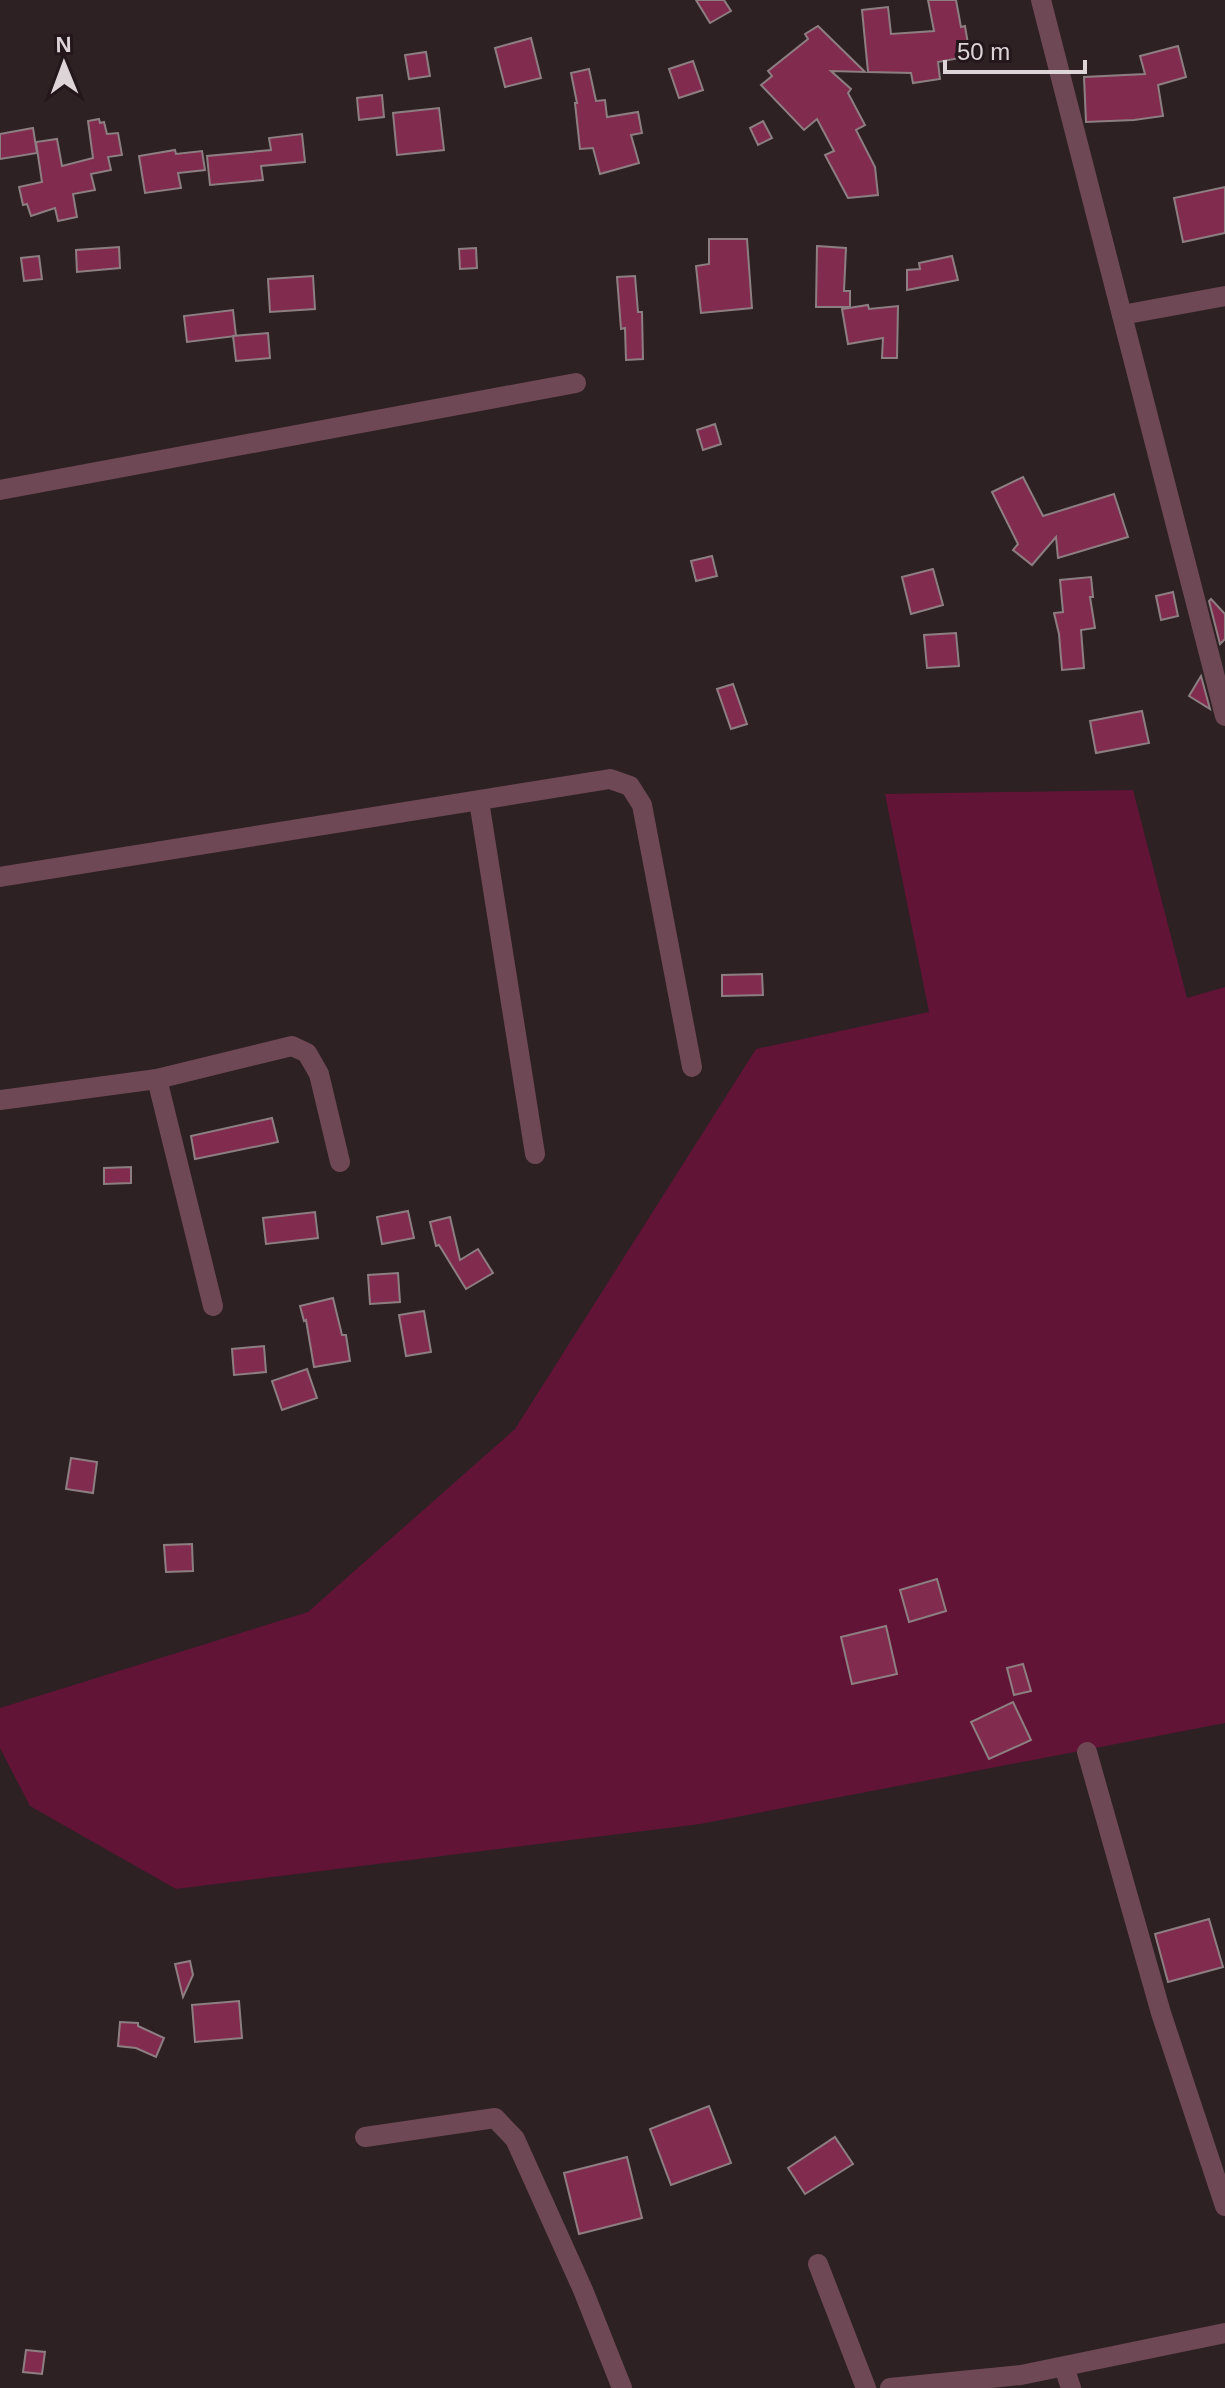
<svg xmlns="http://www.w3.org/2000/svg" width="1225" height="2388" viewBox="0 0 1225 2388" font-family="Helvetica,sans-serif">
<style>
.green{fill:#611436}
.building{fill:#812c4e;stroke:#8d7e82;stroke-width:2}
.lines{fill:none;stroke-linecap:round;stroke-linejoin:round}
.minor{stroke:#6e4854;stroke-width:20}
</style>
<rect width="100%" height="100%" fill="#2d2124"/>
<polygon class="green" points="1133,790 1187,998 1225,987 1225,1723 700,1824 176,1889 30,1806 0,1748 0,1708 308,1612 515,1429 756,1049 929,1012 885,794"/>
<g class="building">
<polygon points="696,0 724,0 731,11 710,23"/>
<polygon points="928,0 956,0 961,27 965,26 970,56 938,62 940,79 913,83 911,73 868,72 862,10 888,7 891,34 934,31"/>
<polygon points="818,26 865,72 831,71 851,89 848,93 865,125 856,130 875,167 878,195 848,198 825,155 834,151 817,119 804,130 761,85 772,76 768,71 808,39 805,34"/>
<polygon points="531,38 541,78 505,87 495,48"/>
<polygon points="1178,46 1186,77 1158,85 1163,116 1134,120 1086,122 1084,77 1145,74 1140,56"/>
<polygon points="426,52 430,76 409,79 405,55"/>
<polygon points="693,61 703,90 679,98 669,69"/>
<polygon points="589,69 596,101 605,100 607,117 638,112 642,133 631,135 639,163 600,174 593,148 580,149 575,103 577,103 571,73"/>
<polygon points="382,95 384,117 359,120 357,98"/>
<polygon points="439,108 444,150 397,155 393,113"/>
<polygon points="99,119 100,123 104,122 107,134 118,133 122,155 108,157 111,170 91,174 95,190 73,194 77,217 58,221 55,208 31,216 27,204 23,205 19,187 42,182 36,142 57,139 62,166 93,158 88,121"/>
<polygon points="763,121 772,138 758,145 750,128"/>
<polygon points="33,128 37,153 0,159 0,134"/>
<polygon points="302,134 305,162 261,166 263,180 210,185 207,156 271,150 269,138"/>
<polygon points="175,150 176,154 202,151 205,170 178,173 181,188 145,193 139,156"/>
<polygon points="1225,187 1225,233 1183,242 1174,198"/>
<polygon points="709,239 747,239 752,308 701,313 696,266 709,264"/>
<polygon points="817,246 846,248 844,291 850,291 850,307 816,307"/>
<polygon points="119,247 120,268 77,272 76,250"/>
<polygon points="476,248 477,268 460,269 459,249"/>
<polygon points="39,256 42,279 24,281 21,258"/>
<polygon points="952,256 958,280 907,290 907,270 920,269 919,263"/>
<polygon points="313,276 315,309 270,312 268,279"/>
<polygon points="635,276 638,312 642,312 643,359 626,360 625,328 621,329 617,277"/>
<polygon points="868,305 869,309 898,306 897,358 882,358 883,338 848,344 842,309"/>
<polygon points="233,310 236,336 187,342 184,316"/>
<polygon points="268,333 270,358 236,361 233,336"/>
<polygon points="715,424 721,444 703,450 697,430"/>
<polygon points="1023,477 1043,516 1114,494 1128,537 1058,558 1056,537 1032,565 1013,550 1018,544 992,492"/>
<polygon points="712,556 717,576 696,581 691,561"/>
<polygon points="933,569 943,605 911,614 902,577"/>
<polygon points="1091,577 1093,597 1090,597 1095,628 1081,630 1084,668 1062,670 1059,634 1054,613 1063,612 1060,580"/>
<polygon points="1173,592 1178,616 1161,620 1156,596"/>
<polygon points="1211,599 1225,614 1225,639 1220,644 1209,601"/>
<polygon points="956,633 959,666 927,668 924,635"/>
<polygon points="1201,676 1210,709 1189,696"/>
<polygon points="733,684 747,724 731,729 717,689"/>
<polygon points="1142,711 1149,743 1096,753 1090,721"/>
<polygon points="762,974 763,995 722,996 722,975"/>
<polygon points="272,1118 278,1142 195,1159 191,1136"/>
<polygon points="131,1167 131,1183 104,1184 104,1168"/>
<polygon points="408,1211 414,1238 382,1244 377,1217"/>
<polygon points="315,1212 318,1238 266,1244 263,1218"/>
<polygon points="450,1217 460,1260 478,1249 493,1273 466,1289 439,1245 436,1246 430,1222"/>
<polygon points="398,1273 400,1302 370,1304 368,1275"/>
<polygon points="333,1298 342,1335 346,1335 350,1361 314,1367 306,1320 304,1321 300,1306"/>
<polygon points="424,1311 431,1352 406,1356 399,1315"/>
<polygon points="264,1346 266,1372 234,1375 232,1349"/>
<polygon points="307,1369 317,1398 282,1410 272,1381"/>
<polygon points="71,1458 97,1462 93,1493 66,1489"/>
<polygon points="192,1544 193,1571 166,1572 164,1545"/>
<polygon points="937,1579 946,1611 909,1622 900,1590"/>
<polygon points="886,1626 897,1674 852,1684 841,1637"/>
<polygon points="1023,1664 1031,1691 1014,1695 1007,1668"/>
<polygon points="1013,1702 1031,1740 989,1759 971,1722"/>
<polygon points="1209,1919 1223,1967 1168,1982 1155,1934"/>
<polygon points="190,1961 193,1975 183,1997 175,1964"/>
<polygon points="239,2001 242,2038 195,2042 192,2005"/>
<polygon points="120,2022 138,2023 138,2026 164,2038 156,2057 136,2048 118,2046"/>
<polygon points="709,2106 731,2163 671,2185 650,2129"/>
<polygon points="835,2137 853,2164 805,2194 788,2168"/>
<polygon points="627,2157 642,2218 579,2234 564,2173"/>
<polygon points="26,2350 45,2352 42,2374 23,2372"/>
</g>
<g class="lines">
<g class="minor">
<polyline points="1041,0 1225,716"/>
<polyline points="1122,315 1225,296"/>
<polyline points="0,490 576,383"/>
<polyline points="479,801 535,1154"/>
<polyline points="0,877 610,779 630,786 642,805 692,1067"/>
<polyline points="157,1079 213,1306"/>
<polyline points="0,1100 157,1079 292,1046 307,1053 319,1074 340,1162"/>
<polyline points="1087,1752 1161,2013 1225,2206"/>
<polyline points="365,2137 495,2118 515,2139 583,2290 622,2388"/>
<polyline points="818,2264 866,2388"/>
<polyline points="1064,2367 1071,2388"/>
<polyline points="890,2388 1021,2375 1225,2333"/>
</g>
</g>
<g transform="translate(64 64) rotate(359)" stroke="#23171b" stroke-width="6" paint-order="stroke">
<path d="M0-6L14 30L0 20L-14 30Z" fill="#dcd4d6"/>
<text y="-12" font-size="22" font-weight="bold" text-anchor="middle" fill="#dcd4d6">N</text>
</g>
<path d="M945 60v12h140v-12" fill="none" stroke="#dcd4d6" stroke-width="4"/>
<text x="957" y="60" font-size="24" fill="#dcd4d6" stroke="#23171b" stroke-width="6" paint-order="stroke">50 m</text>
</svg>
